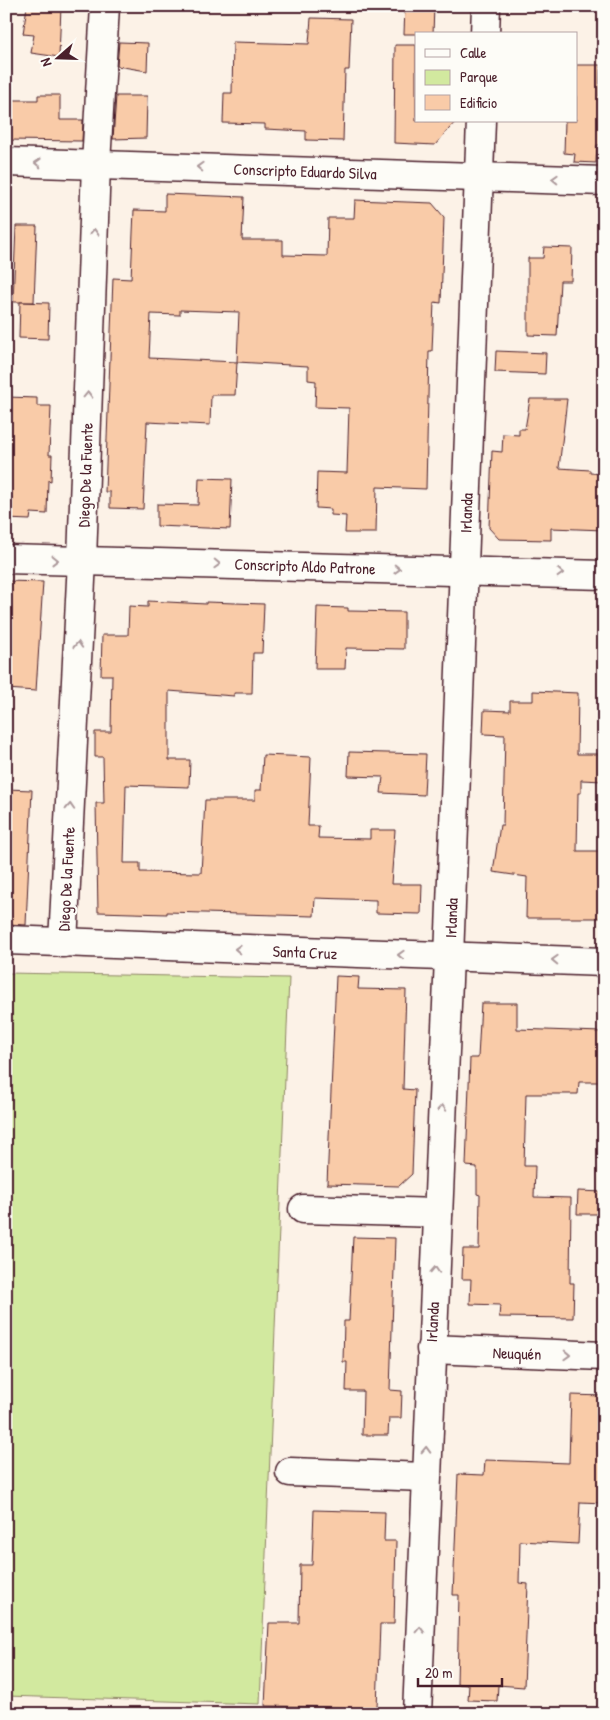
<svg xmlns="http://www.w3.org/2000/svg" width="610" height="1720" viewBox="0 0 610 1720" font-family="'Patrick Hand',sans-serif">
<style>
.green{fill:#d2e99f;stroke:#8e8465}
.building{fill:#f9cba8;stroke:#4a1f2b;fill-rule:evenodd}
.lines{fill:none;stroke-linecap:round;stroke-linejoin:round}
.minor-casing{stroke:#4a1f2b;stroke-width:31}
.minor{stroke:#fdfcf7;stroke-width:28}
.oneway{stroke:#ac999b}
.labels{text-anchor:middle;stroke-width:4.5;stroke-linejoin:round;paint-order:stroke}
.street-label{font-size:16px;fill:#4a1f2b;stroke:#fdfcf7}
</style>
<rect width="100%" height="100%" fill="#fcf2e7"/>
<filter id="ink" filterUnits="userSpaceOnUse"><feTurbulence type="fractalNoise" baseFrequency=".02" numOctaves="2"/><feDisplacementMap in="SourceGraphic" scale="10" xChannelSelector="R" yChannelSelector="G"/><feConvolveMatrix kernelMatrix="1 2 1 2 8 2 1 2 1" color-interpolation-filters="sRGB"/></filter>
<g filter="url(#ink)">
<polygon class="green" points="6,973 289,978 260,1704 6,1696"/>
<g class="building">
<polygon points="27,6 61,6 59,57 31,53 34,35 23,34"/>
<polygon points="405,6 434,6 433,34 404,34"/>
<polygon points="311,18 351,19 349,70 345,70 343,141 306,140 306,131 265,129 265,124 223,123 224,93 232,93 233,42 309,44"/>
<polygon points="119,42 148,43 147,71 117,66"/>
<polygon points="395,45 416,45 416,121 456,121 435,145 394,143"/>
<polygon points="576,65 600,65 599,96 604,97 604,145 597,145 596,163 574,162 575,154 564,153 565,121 576,121"/>
<polygon points="38,95 60,95 60,120 83,120 82,141 7,140 8,100 38,100"/>
<polygon points="116,96 147,96 146,138 113,139"/>
<path d="M165,194l79,3 -2,43h41v15l44,1 1,-38h26l1,-18 77,3 12,14 -3,86 -7,-1 -2,49h-3l-3,138 -49,-2 -1,46h-31l1,-17 -15,-1v-6l-15,-1 1,-36 30,1 2,-65 -34,-1 1,-26 -8,-1v-14l-71,-4 -2,33h-24l-1,30 -63,-3 -4,87 -33,-1v-16h-5l8,-214 18,1 3,-69 31,1zM180,310l59,2 -2,50 -88,-4 2,-44 29,1z"/>
<polygon points="16,226 37,226 34,302 13,302"/>
<polygon points="544,247 572,248 571,281 560,281 557,336 528,335 528,258 543,258"/>
<polygon points="20,302 49,303 48,339 19,338"/>
<polygon points="496,351 546,353 545,374 495,372"/>
<polygon points="7,397 37,398 37,406 51,406 49,455 52,455 51,481 48,480 47,514 31,513 30,520 6,519"/>
<polygon points="530,399 567,399 559,468 590,470 590,473 604,474 604,530 551,528 551,540 499,539 489,528 492,451 502,452 503,434 519,435 519,429 525,429"/>
<polygon points="199,478 232,479 230,529 157,526 157,504 198,505"/>
<polygon points="6,581 43,582 36,691 6,689"/>
<polygon points="148,601 206,604 206,602 264,604 262,653 253,653 252,693 234,693 234,696 169,691 169,760 190,760 189,787 126,785 124,863 140,863 140,872 201,873 205,800 255,800 255,790 261,790 263,755 311,757 308,826 319,826 318,838 370,839 370,830 395,830 391,884 422,884 421,914 376,913 376,900 315,898 314,916 167,912 167,914 98,912 96,803 104,803 103,757 95,757 95,732 111,732 112,675 101,675 102,635 128,635 129,606 148,607"/>
<polygon points="317,607 348,608 348,611 404,612 404,649 346,648 345,669 315,669"/>
<polygon points="533,691 578,693 577,754 604,754 604,781 581,780 581,793 578,793 577,851 603,851 604,918 526,918 527,877 493,872 500,825 503,825 505,735 483,734 484,710 510,711 510,701 533,701"/>
<polygon points="349,752 426,754 424,795 381,793 383,777 348,776"/>
<polygon points="6,789 32,790 26,925 6,924"/>
<polygon points="336,976 359,977 358,989 406,990 403,1089 415,1090 412,1174 399,1186 327,1184"/>
<polygon points="481,1003 517,1003 517,1029 601,1032 600,1082 579,1082 578,1094 526,1094 524,1166 535,1166 534,1197 571,1198 570,1283 574,1283 573,1318 499,1317 500,1305 470,1304 471,1279 462,1279 463,1249 479,1249 480,1195 477,1194 477,1167 466,1166 470,1058 478,1058"/>
<polygon points="578,1191 604,1192 604,1214 577,1214"/>
<polygon points="353,1237 395,1238 390,1390 402,1391 401,1418 389,1418 388,1435 362,1435 363,1391 346,1391 347,1362 343,1362 344,1321 349,1321"/>
<polygon points="571,1395 604,1396 604,1503 580,1502 578,1544 520,1541 519,1583 528,1584 524,1687 498,1685 497,1701 468,1700 469,1685 457,1684 459,1595 453,1595 458,1474 484,1475 485,1460 569,1463"/>
<polygon points="314,1510 385,1512 384,1541 396,1541 394,1624 380,1624 377,1708 265,1706 269,1623 299,1623 300,1565 312,1565"/>
</g>
<g class="lines">
<g class="minor-casing">
<g id="minor">
<polyline points="485,34 486,6"/>
<polyline points="6,162 604,181"/>
<polyline points="6,559 604,575"/>
<polyline points="6,940 604,962"/>
<polyline points="63,943 82,560 96,164 105,6"/>
<polyline points="303,1209 438,1213"/>
<polyline points="431,1349 604,1356"/>
<polyline points="290,1472 425,1477"/>
<polyline points="417,1714 449,957 481,121"/>
</g>
</g>
<use href="#minor" class="minor"/>
</g>
<defs><path id="oneway-chevron" d="M-2-3.5L2.5 0L-2 3.5" fill="none" stroke-width="1.6" stroke-linecap="round" stroke-linejoin="round" transform="scale(1.25)"/></defs>
<g class="oneway">
<use href="#oneway-chevron" transform="translate(38 163) rotate(-178)"/>
<use href="#oneway-chevron" transform="translate(200 167) rotate(-178)"/>
<use href="#oneway-chevron" transform="translate(555 179) rotate(-178)"/>
<use href="#oneway-chevron" transform="translate(94 232) rotate(-88)"/>
<use href="#oneway-chevron" transform="translate(88 395) rotate(-88)"/>
<use href="#oneway-chevron" transform="translate(55 560) rotate(1)"/>
<use href="#oneway-chevron" transform="translate(217 564) rotate(2)"/>
<use href="#oneway-chevron" transform="translate(397 569) rotate(2)"/>
<use href="#oneway-chevron" transform="translate(560 573) rotate(2)"/>
<use href="#oneway-chevron" transform="translate(78 645) rotate(-87)"/>
<use href="#oneway-chevron" transform="translate(70 807) rotate(-87)"/>
<use href="#oneway-chevron" transform="translate(238 949) rotate(-178)"/>
<use href="#oneway-chevron" transform="translate(401 955) rotate(-178)"/>
<use href="#oneway-chevron" transform="translate(555 960) rotate(-178)"/>
<use href="#oneway-chevron" transform="translate(442 1108) rotate(-87)"/>
<use href="#oneway-chevron" transform="translate(435 1270) rotate(-87)"/>
<use href="#oneway-chevron" transform="translate(567 1355) rotate(2)"/>
<use href="#oneway-chevron" transform="translate(426 1450) rotate(-88)"/>
<use href="#oneway-chevron" transform="translate(420 1630) rotate(-88)"/>
</g>
</g>
<g class="labels">
<g class="street-label">
<text transform="translate(305 171) rotate(2)" y="6">Conscripto Eduardo Silva</text>
<text transform="translate(85 475) rotate(-88)" y="6">Diego De la Fuente</text>
<text transform="translate(466 513) rotate(-88)" y="6">Irlanda</text>
<text transform="translate(305 566) rotate(2)" y="6">Conscripto Aldo Patrone</text>
<text transform="translate(66 879) rotate(-87)" y="6">Diego De la Fuente</text>
<text transform="translate(451 918) rotate(-88)" y="6">Irlanda</text>
<text transform="translate(305 952) rotate(2)" y="6">Santa Cruz</text>
<text transform="translate(432 1322) rotate(-87)" y="6">Irlanda</text>
<text transform="translate(517 1353) rotate(2)" y="6">Neuquén</text>
</g>
</g>
<rect width="610" height="1720" fill="none" stroke="#fdfcf7" stroke-width="25"/>
<rect x="12" y="12" width="585" height="1695" fill="none" stroke="#4a1f2b" stroke-width="2" filter="url(#ink)"/>
<rect x="415" y="32" width="162" height="90" fill="#fdfcf7" stroke="#b5a4a5"/>
<rect x="425" y="49" width="25" height="8" fill="#fdfcf7" stroke="#b5a4a5"/>
<text x="460" y="58" font-size="15" fill="#4a1f2b">Calle</text>
<rect x="425" y="70" width="25" height="15" fill="#d2e99f" stroke="#b5a4a5"/>
<text x="460" y="82" font-size="15" fill="#4a1f2b">Parque</text>
<rect x="425" y="95" width="25" height="15" fill="#f9cba8" stroke="#b5a4a5"/>
<text x="460" y="108" font-size="15" fill="#4a1f2b">Edificio</text>
<g transform="translate(58 58) rotate(250)" stroke="#fdfcf7" stroke-width="4" paint-order="stroke">
<path d="M0-4L9 19L0 12L-9 19Z" fill="#4a1f2b"/>
<text y="-8" font-size="14" font-weight="bold" text-anchor="middle" fill="#4a1f2b">N</text>
</g>
<path d="M418 1678v8h84v-8" fill="none" stroke="#4a1f2b" stroke-width="2.5"/>
<text x="425" y="1678" font-size="15" fill="#4a1f2b" stroke="#fdfcf7" stroke-width="4" paint-order="stroke">20 m</text>
</svg>
